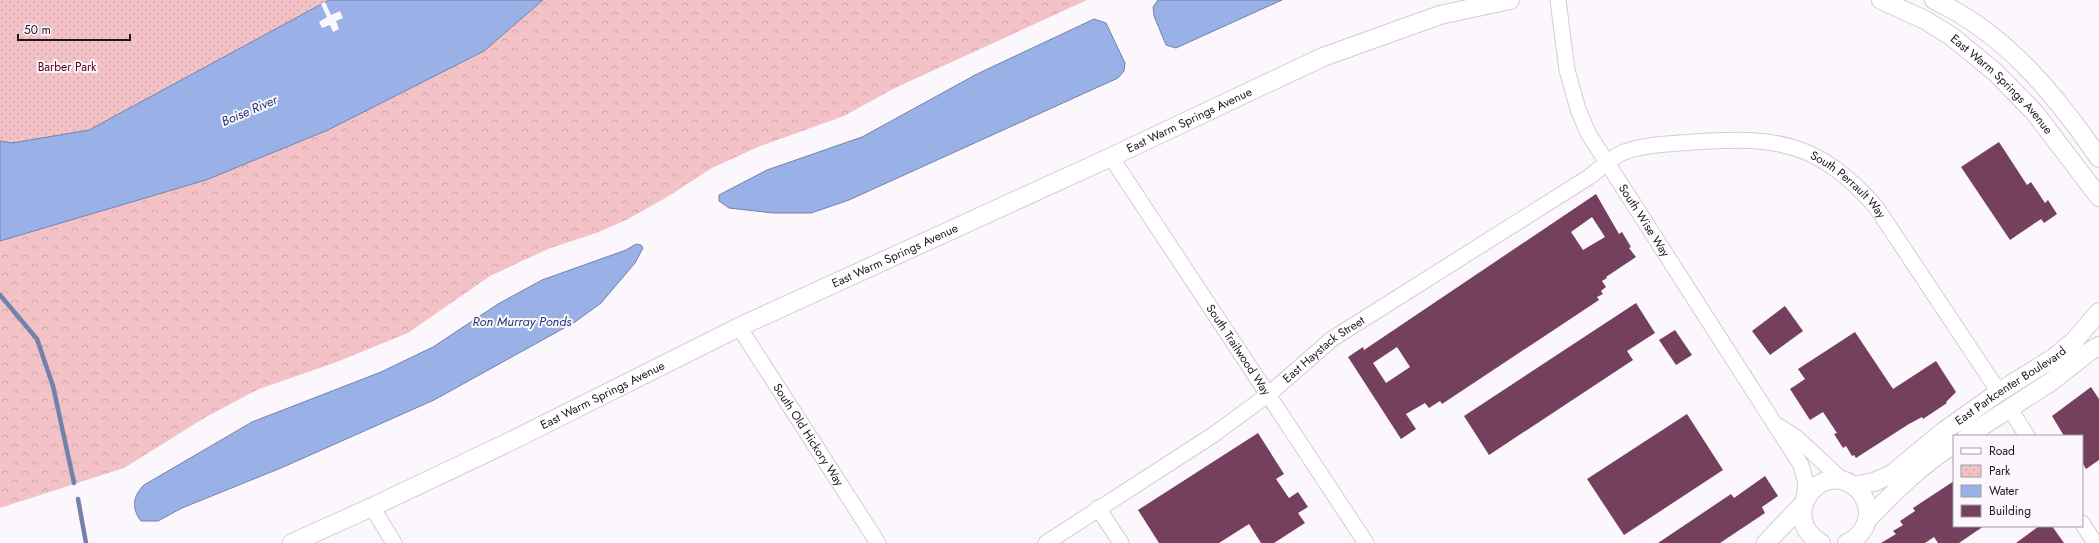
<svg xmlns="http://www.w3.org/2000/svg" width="2099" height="543" viewBox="0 0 2099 543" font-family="Jost,sans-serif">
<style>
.forest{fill:url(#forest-crowns)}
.park{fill:url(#park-dots)}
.water{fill:#99b1e7;stroke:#7382aa}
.pier{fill:#fcf7fd}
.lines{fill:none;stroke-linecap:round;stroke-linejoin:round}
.stream{stroke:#7382aa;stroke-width:4.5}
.building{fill:#75405d;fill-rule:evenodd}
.minor-casing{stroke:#d6c9d8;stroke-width:17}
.tertiary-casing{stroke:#d6c9d8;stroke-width:20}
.minor{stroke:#fff;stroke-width:15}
.tertiary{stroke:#fff;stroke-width:18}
.labels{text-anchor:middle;stroke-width:4;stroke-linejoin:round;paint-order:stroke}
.park-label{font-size:12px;fill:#550119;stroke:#fcf7fd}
.street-label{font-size:12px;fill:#1a161b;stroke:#fcf7fd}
.water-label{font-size:13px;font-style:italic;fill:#1f3675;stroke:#fcf7fd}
</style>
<defs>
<pattern id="forest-crowns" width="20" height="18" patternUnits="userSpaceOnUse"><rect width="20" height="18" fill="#f3c2c6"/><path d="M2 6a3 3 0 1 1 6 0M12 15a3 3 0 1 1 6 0" fill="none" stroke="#d0a6aa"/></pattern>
<pattern id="park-dots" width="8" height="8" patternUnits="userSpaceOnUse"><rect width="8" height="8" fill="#f3c2c6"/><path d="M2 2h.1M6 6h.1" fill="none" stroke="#d0a6aa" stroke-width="1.8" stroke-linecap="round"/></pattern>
</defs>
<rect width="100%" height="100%" fill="#fcf7fd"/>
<polygon class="forest" points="543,0 1087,0 895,88 844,116 758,147 712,168 667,197 628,219 599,232 548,249 490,276 408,333 334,363 259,389 206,417 124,468 0,508 0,241 206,180 327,130 484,51"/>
<polygon class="park" points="0,0 329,0 89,130 12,143 0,141"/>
<g class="water">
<polygon points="329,0 543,0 484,51 328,130 206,180 0,241 0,141 12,143 89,130"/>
<polygon points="1158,0 1282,0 1176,48 1166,45 1154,16 1153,7"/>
<polygon points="1094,19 1106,23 1125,63 1124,71 1118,78 849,200 811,213 773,213 729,208 719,201 719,195 767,170 862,137 977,74"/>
<path d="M636,244l5,1 2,3 -8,15 -34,40 -26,19 -141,78 -153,68 -99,40 -24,13h-17c-10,-13 -8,-25 3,-36l108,-63 129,-50 52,-25 65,-43 44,-24 84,-30z"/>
</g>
<polygon class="pier" points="325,2 331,15 340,11 343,18 336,21 339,29 333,32 330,25 322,28 319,22 327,17 321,4"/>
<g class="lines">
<g class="stream">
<polyline points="0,295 37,339 53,386 74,483"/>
<polyline points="78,499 86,543"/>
</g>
</g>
<g class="building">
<polygon points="1999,142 2027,185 2031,182 2045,203 2048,200 2057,214 2044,223 2041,219 2010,240 1961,167"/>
<path d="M1596,194l23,40 3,-2 9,15 -2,1 7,9 -30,20 1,1 -5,3 4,6 -5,4 2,3 -6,3 2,3 -157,104 -2,-3 -11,7 -4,-5 -19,11 10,15 -15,10 -53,-82 15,-10 1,3zM1592,217l13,20 -22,13 -12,-18zM1397,347l13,20 -24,16 -13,-20z"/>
<polygon points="1636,303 1655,333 1627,351 1633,360 1489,455 1464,416"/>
<polygon points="1785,306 1803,331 1770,355 1752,331"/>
<polygon points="1675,330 1692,355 1676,365 1659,340"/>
<polygon points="1855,332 1893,389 1936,361 1956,392 1946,402 1947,403 1923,419 1922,417 1909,424 1856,458 1854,455 1852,456 1846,446 1843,448 1834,434 1837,433 1823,412 1810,420 1790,389 1805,379 1798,369"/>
<polygon points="2091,387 2099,399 2099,460 2086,469 2082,462 2082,436 2064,436 2052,416"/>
<polygon points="1687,414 1723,470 1624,535 1587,479"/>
<polygon points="1258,433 1284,474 1276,479 1289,498 1298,492 1308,507 1298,513 1305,523 1274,543 1261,543 1249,524 1219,543 1159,543 1138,510"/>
<polygon points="1765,476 1778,496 1762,507 1765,513 1720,543 1658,543 1731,494 1734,498"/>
<polygon points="1954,481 1954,526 1984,526 1959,543 1938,543 1934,537 1925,543 1881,543 1896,534 1893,531 1903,525 1900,521 1915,511 1913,508"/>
<polygon points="2039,526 2052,526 2064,543 2016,543"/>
</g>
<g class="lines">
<g class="minor-casing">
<g id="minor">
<path id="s1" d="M1558,0l9,70 11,39 10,24 213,332 5,18 -3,21"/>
<path id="s2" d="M1111,157l255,386"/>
<path id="s3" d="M739,327l139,216"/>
<polyline points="2010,409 2027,436"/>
<polyline points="1780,427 1797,438 1843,481"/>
<polyline points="372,507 394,543"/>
<polyline points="1098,508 1121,543"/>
<polyline points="2082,523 2095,543"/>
<path id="s4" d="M1046,543l167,-108 56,-41 63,-55 257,-162c11,-8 23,-20 35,-25 22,-8 47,-8 70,-10 82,-6 125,0 182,65l123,185"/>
</g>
</g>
<g class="tertiary-casing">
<g id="tertiary">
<path id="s5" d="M1881,0l44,20 26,16 44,36 40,41 64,84"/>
<path d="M1934,0c71,33 121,94 165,158"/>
<polyline points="1967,436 2052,381 2090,351 2099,346"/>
<path id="s6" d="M1854,486l20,-4 18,-8 52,-43 55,-39 56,-35 19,-16 25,-29"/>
<path d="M1867,520c27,-28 54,-55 87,-76"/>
<path id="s7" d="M292,543l80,-36 135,-64 232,-116 372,-170 212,-100 117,-42 70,-15"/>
<polyline points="1766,543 1803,504"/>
<path d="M1821,543c-45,-26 1,-87 37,-54 6,7 10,16 10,25 -1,13 -9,24 -21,29"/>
</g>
</g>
<use href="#minor" class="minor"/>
<use href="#tertiary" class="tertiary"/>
</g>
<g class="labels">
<g class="park-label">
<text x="67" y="71">Barber Park</text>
</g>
<g class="street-label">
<text dy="4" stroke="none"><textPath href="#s5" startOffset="149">East Warm Springs Avenue</textPath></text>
<text dy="4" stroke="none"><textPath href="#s7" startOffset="992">East Warm Springs Avenue</textPath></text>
<text dy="4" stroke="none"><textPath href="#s4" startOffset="937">South Perrault Way</textPath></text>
<text dy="4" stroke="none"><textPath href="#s1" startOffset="241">South Wise Way</textPath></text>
<text dy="4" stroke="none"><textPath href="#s7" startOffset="668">East Warm Springs Avenue</textPath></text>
<text dy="4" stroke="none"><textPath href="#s2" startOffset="231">South Trailwood Way</textPath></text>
<text dy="4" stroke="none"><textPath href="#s4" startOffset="339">East Haystack Street</textPath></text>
<text dy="4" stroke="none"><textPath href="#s6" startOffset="188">East Parkcenter Boulevard</textPath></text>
<text dy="4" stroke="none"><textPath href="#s7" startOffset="344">East Warm Springs Avenue</textPath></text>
<text dy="4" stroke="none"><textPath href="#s3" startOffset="128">South Old Hickory Way</textPath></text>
</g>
<g class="water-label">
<text transform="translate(249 110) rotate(-23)" y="5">Boise River</text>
<text x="522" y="326">Ron Murray Ponds</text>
</g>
</g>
<rect x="1953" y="435" width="130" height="92" fill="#fcf7fd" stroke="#a29da3"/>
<rect x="1961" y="448" width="20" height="6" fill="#ffffff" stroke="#a29da3"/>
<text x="1989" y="455" font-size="12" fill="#1a161b">Road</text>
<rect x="1961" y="465" width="20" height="12" fill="url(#park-dots)" stroke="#a29da3"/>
<text x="1989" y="475" font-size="12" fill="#1a161b">Park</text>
<rect x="1961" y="485" width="20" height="12" fill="#99b1e7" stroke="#a29da3"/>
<text x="1989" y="495" font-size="12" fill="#1a161b">Water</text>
<rect x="1961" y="505" width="20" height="12" fill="#75405d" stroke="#a29da3"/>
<text x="1989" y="515" font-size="12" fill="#1a161b">Building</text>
<path d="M18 34v6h112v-6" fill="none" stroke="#1a161b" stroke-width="2"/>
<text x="24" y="34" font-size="12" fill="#1a161b" stroke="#fcf7fd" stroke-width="3" paint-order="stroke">50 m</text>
</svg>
